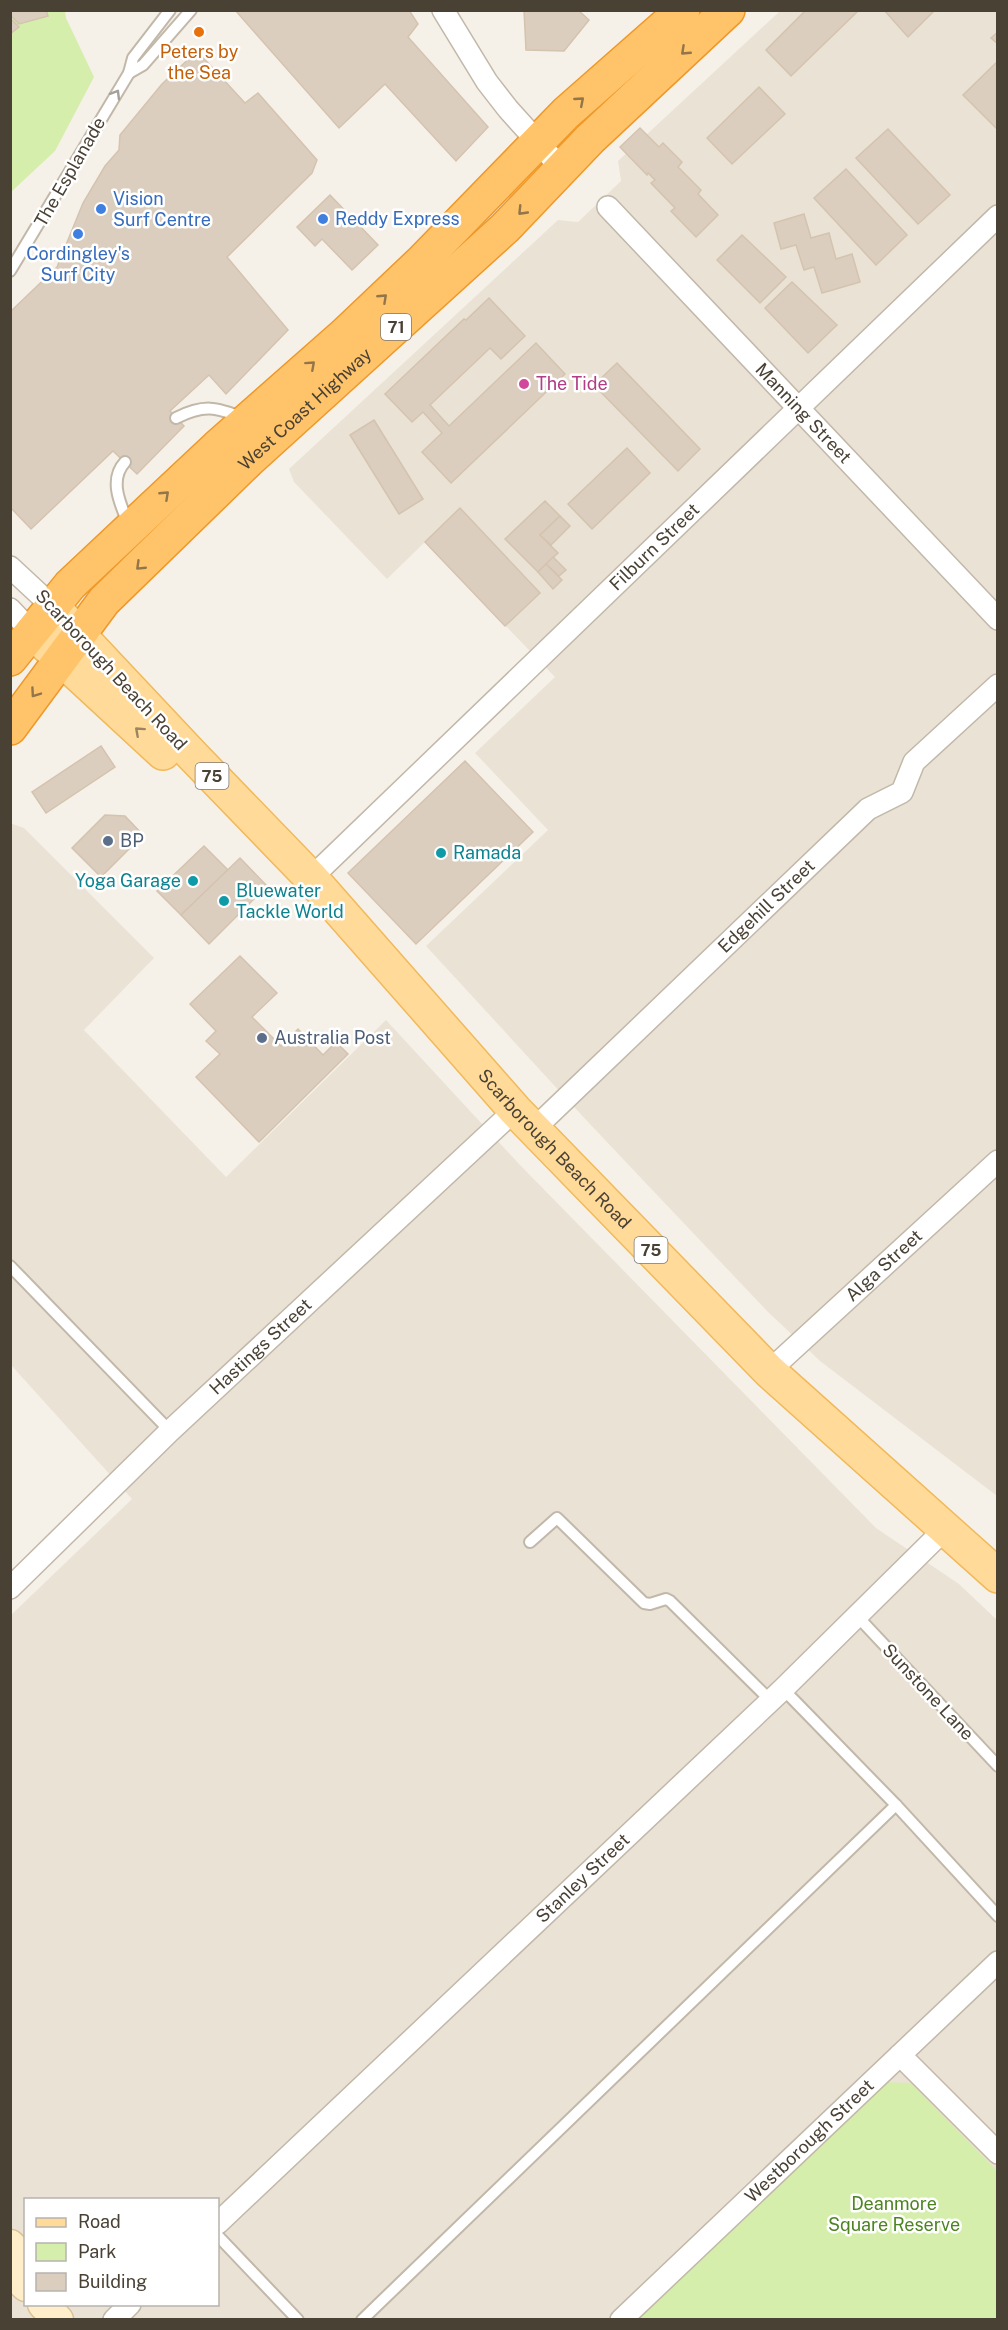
<svg xmlns="http://www.w3.org/2000/svg" width="1008" height="2330" viewBox="0 0 1008 2330" font-family="'Public Sans',sans-serif">
<style>
.residential{fill:#eae2d5;fill-rule:evenodd}
.green{fill:#d5eeac}
.building{fill:#dccebf;stroke:#d4c3ae;stroke-width:1.5}
.lines{fill:none;stroke-linecap:round;stroke-linejoin:round}
.lane-casing{stroke:#c2b8a9;stroke-width:14}
.street-casing{stroke:#c2b8a9;stroke-width:24}
.secondary-casing{stroke:#dac393;stroke-width:33}
.primary-casing{stroke:#f1b95a;stroke-width:36}
.highway-casing{stroke:#ef9828;stroke-width:36}
.lane{stroke:#fff;stroke-width:10}
.street{stroke:#fff;stroke-width:21}
.secondary{stroke:#ffeec9;stroke-width:30}
.primary{stroke:#ffda98;stroke-width:33}
.highway{stroke:#ffc36a;stroke-width:33}
.oneway{stroke:#92754a}
.oneway2{stroke:#a4a09a}
.oneway3{stroke:#9b8662}
.food-dot{fill:#e8710a;stroke:#fff;stroke-width:2}
.shop-dot{fill:#3f7fe0;stroke:#fff;stroke-width:2}
.hotel-dot{fill:#d1479c;stroke:#fff;stroke-width:2}
.service-dot{fill:#5c6f8a;stroke:#fff;stroke-width:2}
.culture-dot{fill:#0f9aa8;stroke:#fff;stroke-width:2}
.labels{text-anchor:middle;stroke-width:5;stroke-linejoin:round;paint-order:stroke}
.shield{fill:#fff;stroke:#807a72;stroke-width:1.5}
.shield-label{font-size:16px;font-weight:bold;fill:#4a4135}
.food-label{font-size:18px;fill:#c56008;stroke:#fff}
.street-label{font-size:18px;fill:#4a4135;stroke:#fff}
.shop-label{font-size:18px;fill:#366cbe;stroke:#fff;text-anchor:start}
.hotel-label{font-size:18px;fill:#b23c85;stroke:#fff;text-anchor:start}
.service-label{font-size:18px;fill:#4e5e75;stroke:#fff;text-anchor:start}
.culture-label{font-size:18px;fill:#0d838f;stroke:#fff;text-anchor:start}
.park-label{font-size:18px;fill:#4d8421;stroke:#fff}
</style>
<rect width="100%" height="100%" fill="#f6f1e8"/>
<g class="residential">
<polygon points="780,11 997,11 997,1496 820,1361 767,1311 587,1121 426,946 548,830 475,753 555,677 425,542 387,579 294,482 289,469 558,220 578,222 621,181 618,161"/>
<path d="M10,823l14,5 130,130 -70,72 142,147 160,-157 134,145 356,363 83,56 38,36v699h-986v-704l121,-116 -121,-134zM26,2200h192v104h-192z"/>
</g>
<g class="green">
<polygon points="11,11 65,11 66,18 94,77 55,151 11,192"/>
<polygon points="882,2082 911,2083 997,2171 997,2319 625,2320"/>
</g>
<g class="building">
<polygon points="10,10 46,10 48,16 19,24 10,15"/>
<polygon points="235,10 409,10 418,24 408,37 488,127 456,161 385,84 339,128"/>
<polygon points="524,10 578,10 589,20 564,51 526,50"/>
<polygon points="806,10 858,11 791,76 766,50"/>
<polygon points="884,10 935,10 908,37"/>
<polygon points="10,18 19,27 10,34"/>
<polygon points="998,32 998,44 991,38"/>
<polygon points="197,51 245,103 258,93 317,160 312,173 227,257 288,330 226,394 209,375 170,411 184,426 137,474 113,451 31,529 10,507 10,312 57,267 83,203 105,166 119,150 120,135 162,84"/>
<polygon points="998,61 998,130 963,95"/>
<polygon points="759,87 785,114 732,164 707,138"/>
<polygon points="640,128 659,147 663,143 682,162 678,167 701,190 698,194 718,215 696,237 671,211 675,208 651,183 655,180 648,173 647,175 620,147"/>
<polygon points="888,129 950,195 918,224 856,158"/>
<polygon points="846,169 907,235 876,265 814,198"/>
<polygon points="330,195 378,245 352,270 322,239 315,246 297,227"/>
<polygon points="804,214 811,238 829,233 836,259 852,254 860,282 822,293 814,267 804,270 796,245 781,249 774,223"/>
<polygon points="742,235 786,277 760,303 717,260"/>
<polygon points="792,282 837,325 808,353 765,308"/>
<polygon points="489,298 525,336 501,359 490,348 430,405 449,426 536,343 565,374 451,483 422,452 442,433 423,412 412,422 385,394 464,319 466,320"/>
<polygon points="617,363 700,449 678,471 594,385"/>
<polygon points="374,420 423,499 399,514 350,435"/>
<polygon points="627,448 650,473 592,529 568,504"/>
<polygon points="545,501 560,516 540,535 558,553 538,572 505,539"/>
<polygon points="460,508 540,593 505,626 425,542"/>
<polygon points="560,516 570,526 551,545 540,535"/>
<polygon points="553,557 566,570 559,576 546,564"/>
<polygon points="546,564 562,580 553,589 538,572"/>
<polygon points="101,746 115,767 46,813 32,792"/>
<polygon points="465,761 533,832 416,944 348,873"/>
<polygon points="105,815 125,816 143,835 101,877 72,848"/>
<polygon points="204,846 228,870 181,915 157,891"/>
<polygon points="240,858 267,886 209,944 181,915"/>
<polygon points="240,956 277,993 252,1017 281,1046 298,1029 323,1055 336,1042 348,1054 259,1142 196,1077 220,1054 206,1041 216,1031 190,1004"/>
</g>
<g class="lines">
<g class="lane-casing">
<g id="lane">
<polyline points="129,73 143,65 191,10"/>
<polyline points="10,271 129,73 133,58 170,10"/>
<path d="M176,418c28,-14 40,-11 68,0"/>
<path d="M125,462c-17,18 -4,44 4,63"/>
<polyline points="10,1266 170,1431"/>
<polyline points="530,1542 557,1518 644,1603 650,1604 666,1599 670,1601 771,1701"/>
<polyline points="858,1617 998,1766"/>
<polyline points="783,1689 896,1805 998,1916"/>
<polyline points="218,2236 298,2320"/>
<polyline points="362,2320 896,1805"/>
</g>
</g>
<g class="street-casing">
<g id="street">
<polyline points="443,10 487,82 508,109 562,169"/>
<path id="s1" d="M608,207l390,412"/>
<polyline points="10,567 52,606"/>
<polyline points="10,609 32,632"/>
<path id="s2" d="M311,878l687,-662"/>
<path id="s3" d="M534,1129l334,-320 34,-17 12,-30 84,-77"/>
<path id="s4" d="M769,1371l229,-210"/>
<path id="s5" d="M10,1588l160,-157 345,-321"/>
<polyline points="900,2055 998,2153"/>
<path id="s6" d="M218,2223l565,-534 162,-160"/>
<polyline points="114,2320 130,2304"/>
<path id="s7" d="M621,2320l377,-358"/>
</g>
</g>
<g class="secondary-casing">
<g id="secondary">
<polyline points="10,2245 26,2261"/>
<polyline points="10,2271 26,2286"/>
<polyline points="43,2304 58,2320"/>
</g>
</g>
<g class="primary-casing">
<g id="primary">
<path id="s8" d="M52,606l141,150 118,122 204,232 254,261 229,205"/>
<polyline points="32,632 163,753"/>
</g>
</g>
<g class="highway-casing">
<g id="highway">
<polyline points="10,659 70,585 217,447 344,335 422,261 566,113 683,10"/>
<path id="s9" d="M10,728l94,-127 144,-140 257,-233 85,-89 138,-129"/>
</g>
</g>
<use href="#lane" class="lane"/>
<use href="#street" class="street"/>
<use href="#secondary" class="secondary"/>
<use href="#primary" class="primary"/>
<use href="#highway" class="highway"/>
</g>
<defs><path id="oneway-chevron" d="M-2-3.5L2.5 0L-2 3.5" fill="none" stroke-width="1.6" stroke-linecap="round" stroke-linejoin="round" transform="scale(1.5)"/></defs>
<g class="oneway">
<use href="#oneway-chevron" transform="translate(685 51) rotate(137)"/>
<use href="#oneway-chevron" transform="translate(580 101) rotate(-41)"/>
<use href="#oneway-chevron" transform="translate(522 211) rotate(134)"/>
<use href="#oneway-chevron" transform="translate(383 298) rotate(-43)"/>
<use href="#oneway-chevron" transform="translate(311 365) rotate(-42)"/>
<use href="#oneway-chevron" transform="translate(165 495) rotate(-43)"/>
<use href="#oneway-chevron" transform="translate(140 566) rotate(136)"/>
<use href="#oneway-chevron" transform="translate(35 693) rotate(125)"/>
</g>
<use class="oneway2" href="#oneway-chevron" transform="translate(116 94) rotate(-59)"/>
<use class="oneway3" href="#oneway-chevron" transform="translate(139 731) rotate(-138)"/>
<circle class="food-dot" cx="199" cy="32" r="6"/>
<g class="shop-dot">
<circle cx="101" cy="209" r="6"/>
<circle cx="323" cy="219" r="6"/>
<circle cx="78" cy="234" r="6"/>
</g>
<circle class="hotel-dot" cx="524" cy="384" r="6"/>
<g class="service-dot">
<circle cx="108" cy="841" r="6"/>
<circle cx="262" cy="1038" r="6"/>
</g>
<g class="culture-dot">
<circle cx="441" cy="853" r="6"/>
<circle cx="193" cy="881" r="6"/>
<circle cx="224" cy="901" r="6"/>
</g>
<g class="labels">
<g class="shield">
<rect x="381" y="314" width="30" height="26" rx="4.5"/>
<rect x="195.5" y="763" width="33" height="26" rx="4.5"/>
<rect x="634.5" y="1237" width="33" height="26" rx="4.5"/>
</g>
<g class="shield-label">
<text x="396" y="333">71</text>
<text x="212" y="782">75</text>
<text x="651" y="1256">75</text>
</g>
<g class="food-label">
<text x="199" y="58">Peters by<tspan x="199" dy="21">the Sea</tspan></text>
</g>
<g class="street-label">
<text transform="translate(70 172) rotate(-60)" y="6">The Esplanade</text>
<text dy="6" stroke="none"><textPath href="#s9" startOffset="436">West Coast Highway</textPath></text>
<text dy="6" stroke="none"><textPath href="#s1" startOffset="284">Manning Street</textPath></text>
<text dy="6" stroke="none"><textPath href="#s2" startOffset="477">Filburn Street</textPath></text>
<text transform="translate(111 670) rotate(47)" y="6">Scarborough Beach Road</text>
<text dy="6" stroke="none"><textPath href="#s3" startOffset="322">Edgehill Street</textPath></text>
<text dy="6" stroke="none"><textPath href="#s8" startOffset="740">Scarborough Beach Road</textPath></text>
<text dy="6" stroke="none"><textPath href="#s4" startOffset="156">Alga Street</textPath></text>
<text dy="6" stroke="none"><textPath href="#s5" startOffset="348">Hastings Street</textPath></text>
<text transform="translate(928 1692) rotate(47)" y="6">Sunstone Lane</text>
<text dy="6" stroke="none"><textPath href="#s6" startOffset="502">Stanley Street</textPath></text>
<text dy="6" stroke="none"><textPath href="#s7" startOffset="260">Westborough Street</textPath></text>
</g>
<g class="shop-label">
<text x="113" y="205">Vision<tspan x="113" dy="21">Surf Centre</tspan></text>
<text x="335" y="225">Reddy Express</text>
<text x="78" y="260" text-anchor="middle">Cordingley's<tspan x="78" dy="21">Surf City</tspan></text>
</g>
<g class="hotel-label">
<text x="536" y="390">The Tide</text>
</g>
<g class="service-label">
<text x="120" y="847">BP</text>
<text x="274" y="1044">Australia Post</text>
</g>
<g class="culture-label">
<text x="453" y="859">Ramada</text>
<text x="181" y="887" text-anchor="end">Yoga Garage</text>
<text x="236" y="897">Bluewater<tspan x="236" dy="21">Tackle World</tspan></text>
</g>
<g class="park-label">
<text x="894" y="2210">Deanmore<tspan x="894" dy="21">Square Reserve</tspan></text>
</g>
</g>
<rect width="1008" height="2330" fill="none" stroke="#4a4135" stroke-width="24"/>
<rect x="24" y="2198" width="195" height="108" fill="#ffffff" stroke="#b7b3ae" stroke-width="1.5"/>
<rect x="36" y="2218" width="30" height="9" fill="#ffda98" stroke="#b7b3ae" stroke-width="1.5"/>
<text x="78" y="2228" font-size="18" fill="#4a4135">Road</text>
<rect x="36" y="2243" width="30" height="18" fill="#d5eeac" stroke="#b7b3ae" stroke-width="1.5"/>
<text x="78" y="2258" font-size="18" fill="#4a4135">Park</text>
<rect x="36" y="2273" width="30" height="18" fill="#dccebf" stroke="#b7b3ae" stroke-width="1.5"/>
<text x="78" y="2288" font-size="18" fill="#4a4135">Building</text>
</svg>
